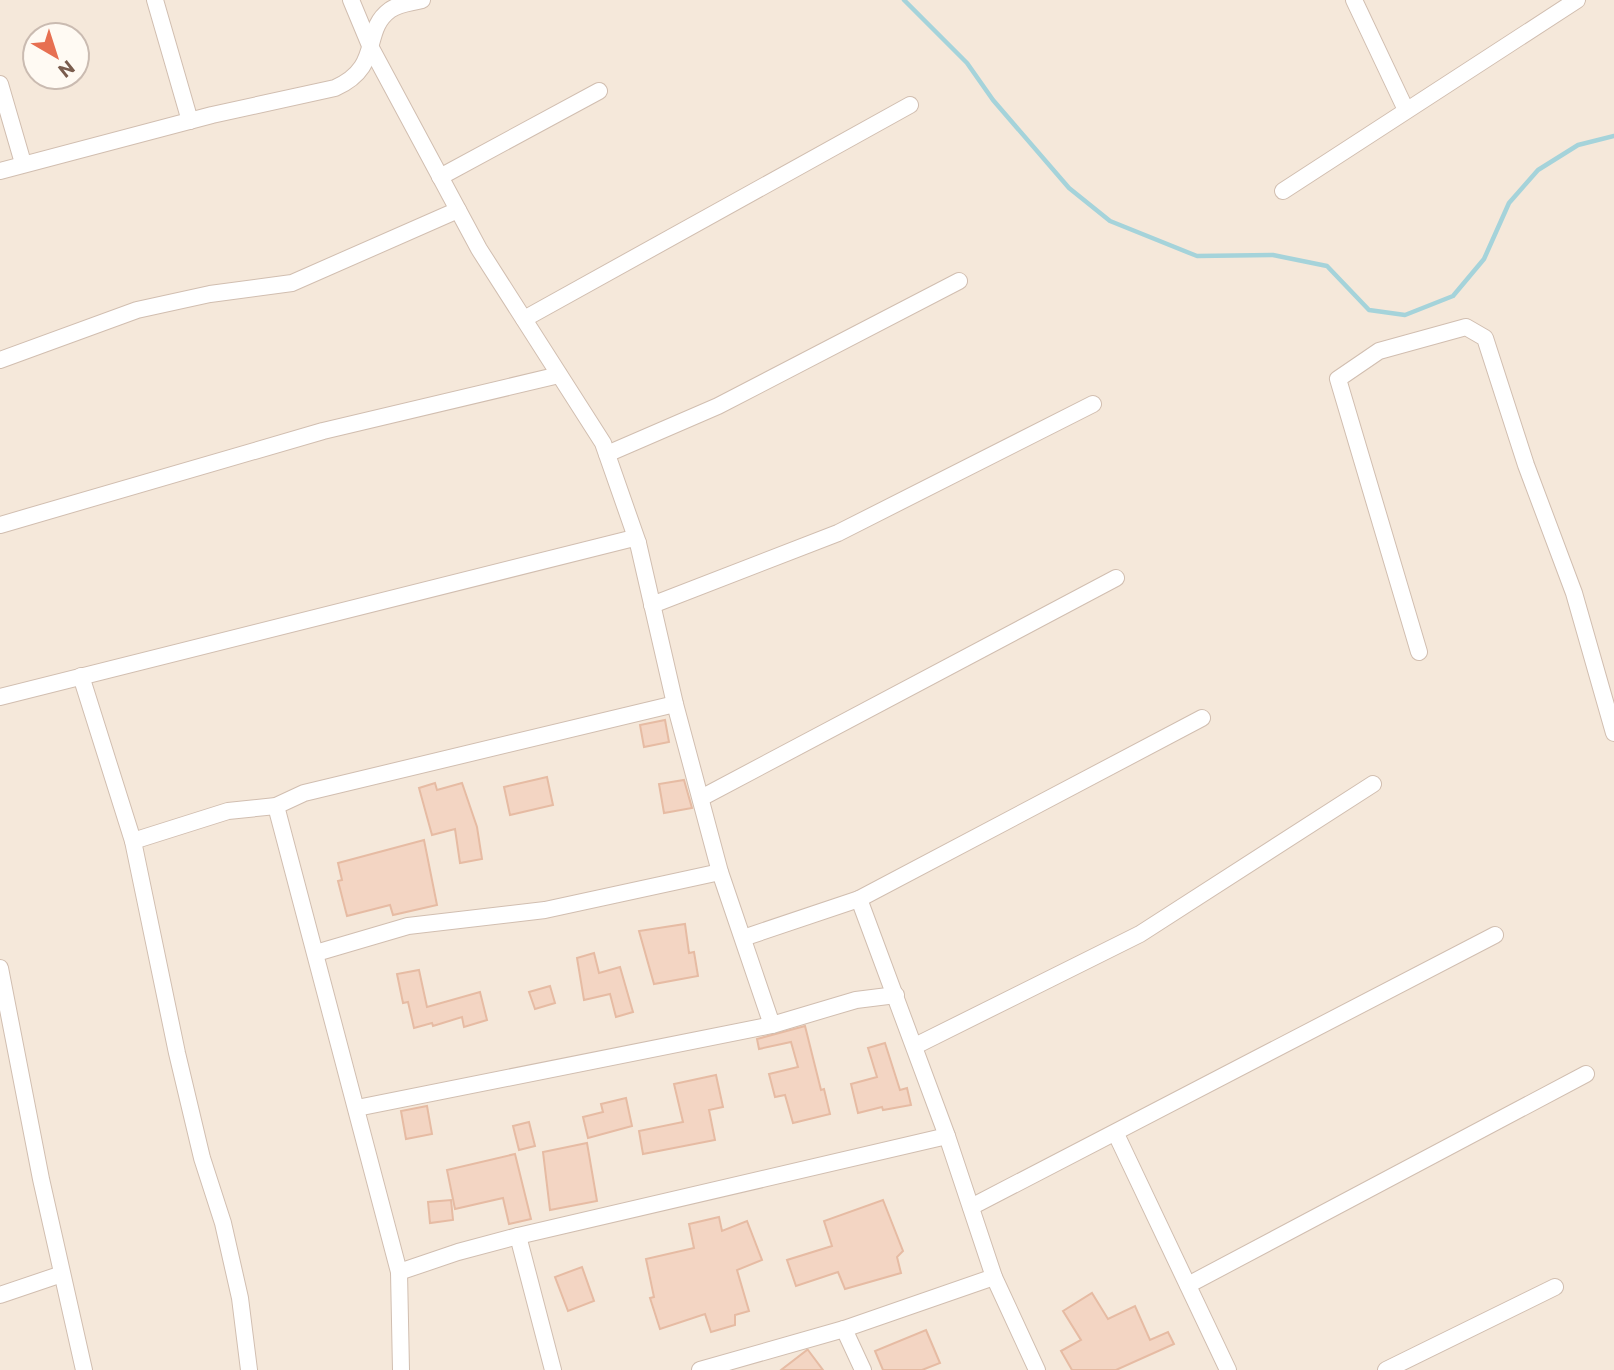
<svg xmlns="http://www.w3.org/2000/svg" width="1614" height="1370" viewBox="0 0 1614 1370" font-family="Commissioner,sans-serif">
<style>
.residential{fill:#f5e8da;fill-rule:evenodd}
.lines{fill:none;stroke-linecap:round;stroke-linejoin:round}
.stream{stroke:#a5d3da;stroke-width:4.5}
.building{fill:#f3d5c3;stroke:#e6bba3;stroke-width:2}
.minor-casing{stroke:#d1beb0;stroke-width:18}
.minor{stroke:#fff;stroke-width:16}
</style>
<rect width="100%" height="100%" fill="#fdf6ec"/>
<path class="residential" d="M0,0h1614v1370h-1614zM35,35h42v42h-42z"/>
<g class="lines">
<polyline class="stream" points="904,0 967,63 993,100 1069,188 1110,221 1197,256 1273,255 1327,266 1369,310 1405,315 1453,296 1484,259 1509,203 1538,170 1578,145 1614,136"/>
</g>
<g class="building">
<polygon points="665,720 669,742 644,747 640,725"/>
<polygon points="547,777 553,805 510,815 504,787"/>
<polygon points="684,780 692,808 664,813 659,784"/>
<polygon points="435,783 437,790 462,783 477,827 482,859 460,863 455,829 432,835 419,788"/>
<polygon points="424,840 437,905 393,915 390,905 347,916 338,881 342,880 338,863"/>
<polygon points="685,924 689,953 694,952 698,976 654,984 639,931"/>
<polygon points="594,953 599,973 620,967 633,1012 616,1017 610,994 584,1000 577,958"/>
<polygon points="419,970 427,1007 480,992 487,1020 464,1027 462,1017 433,1026 432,1023 414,1028 408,1002 403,1003 397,974"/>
<polygon points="550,986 555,1003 535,1009 529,992"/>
<polygon points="805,1026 821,1090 824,1089 830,1114 793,1123 785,1095 775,1097 769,1074 798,1067 791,1042 759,1049 757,1039"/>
<polygon points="885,1043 900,1090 907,1088 911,1105 883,1110 882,1107 858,1113 851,1084 877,1077 868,1048"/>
<polygon points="716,1075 723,1107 709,1110 715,1140 643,1154 639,1131 683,1122 674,1084"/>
<polygon points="626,1098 632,1126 588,1138 583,1117 603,1112 601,1104"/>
<polygon points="427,1106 432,1134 406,1139 401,1111"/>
<polygon points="529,1122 535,1146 519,1150 513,1126"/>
<polygon points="587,1143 597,1201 550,1210 543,1152"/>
<polygon points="515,1154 531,1219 509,1224 503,1198 455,1209 447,1170"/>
<polygon points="451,1200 453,1220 430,1223 428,1202"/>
<polygon points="883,1200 903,1251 897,1257 901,1273 845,1289 838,1272 796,1286 787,1260 832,1246 824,1221"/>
<polygon points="719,1217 722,1231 747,1221 762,1260 737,1270 749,1311 735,1315 735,1325 711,1332 705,1314 660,1329 650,1298 654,1297 646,1259 694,1248 689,1224"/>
<polygon points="582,1267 594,1301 568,1311 555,1277"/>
<polygon points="1092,1293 1108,1319 1135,1306 1150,1340 1168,1332 1174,1344 1116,1370 1072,1370 1061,1351 1081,1340 1063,1311"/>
<polygon points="926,1330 940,1363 922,1370 883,1370 875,1351"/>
<polygon points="808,1350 823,1370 781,1370 807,1350"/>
</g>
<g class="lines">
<g class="minor-casing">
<g id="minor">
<polyline points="155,0 190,121"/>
<polyline points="351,0 371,48 479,249 603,443 638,543"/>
<polyline points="1354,0 1406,110"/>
<polyline points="0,84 23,163"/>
<path d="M0,171l212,-56 123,-27c48,-21 26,-57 55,-78 10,-7 21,-7 32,-10"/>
<polyline points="440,177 599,91"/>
<polyline points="1283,191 1577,0"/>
<polyline points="524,319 910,105"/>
<polyline points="0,360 137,310 210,294 292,283 458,210"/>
<polyline points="607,454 718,406 959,281"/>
<polyline points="0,525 323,431 559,375"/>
<polyline points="652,605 838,533 1093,404"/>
<polyline points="1419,652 1338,379 1379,351 1466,327 1485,338 1526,465 1574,593 1614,733"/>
<polyline points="81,676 133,841 177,1053 202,1158 223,1223 240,1298 249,1370"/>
<polyline points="0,697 634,538 638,543 675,704 720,872 772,1025"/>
<polyline points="701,798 1116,578"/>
<polyline points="276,806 399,1272 401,1370"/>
<polyline points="133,841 228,811 276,806 304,793 675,704"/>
<polyline points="859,899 947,1136 994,1277 1037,1370"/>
<polyline points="743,938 859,899 1202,718"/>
<polyline points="316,953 408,926 545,910 720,872"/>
<polyline points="0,968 41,1179 84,1370"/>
<polyline points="915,1046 1140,934 1373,784"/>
<polyline points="357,1108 772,1025 856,1000 896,995"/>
<polyline points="1116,1134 1228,1370"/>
<polyline points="971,1207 1495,935"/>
<polyline points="518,1236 553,1370"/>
<polyline points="399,1272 458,1252 518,1236 947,1136"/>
<polyline points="1188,1285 1586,1074"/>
<polyline points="0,1295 62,1274"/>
<polyline points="844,1329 863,1370"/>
<polyline points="700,1370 844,1329 994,1277"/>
<polyline points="1386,1370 1555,1287"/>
</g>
</g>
<use href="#minor" class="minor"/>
</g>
<g transform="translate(56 56) rotate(141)"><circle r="33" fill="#fffaf3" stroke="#cabbb1" stroke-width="2"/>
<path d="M0-5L12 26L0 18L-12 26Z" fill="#e76f51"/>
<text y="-10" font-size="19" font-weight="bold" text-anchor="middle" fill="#7a5c4d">N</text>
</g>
</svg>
